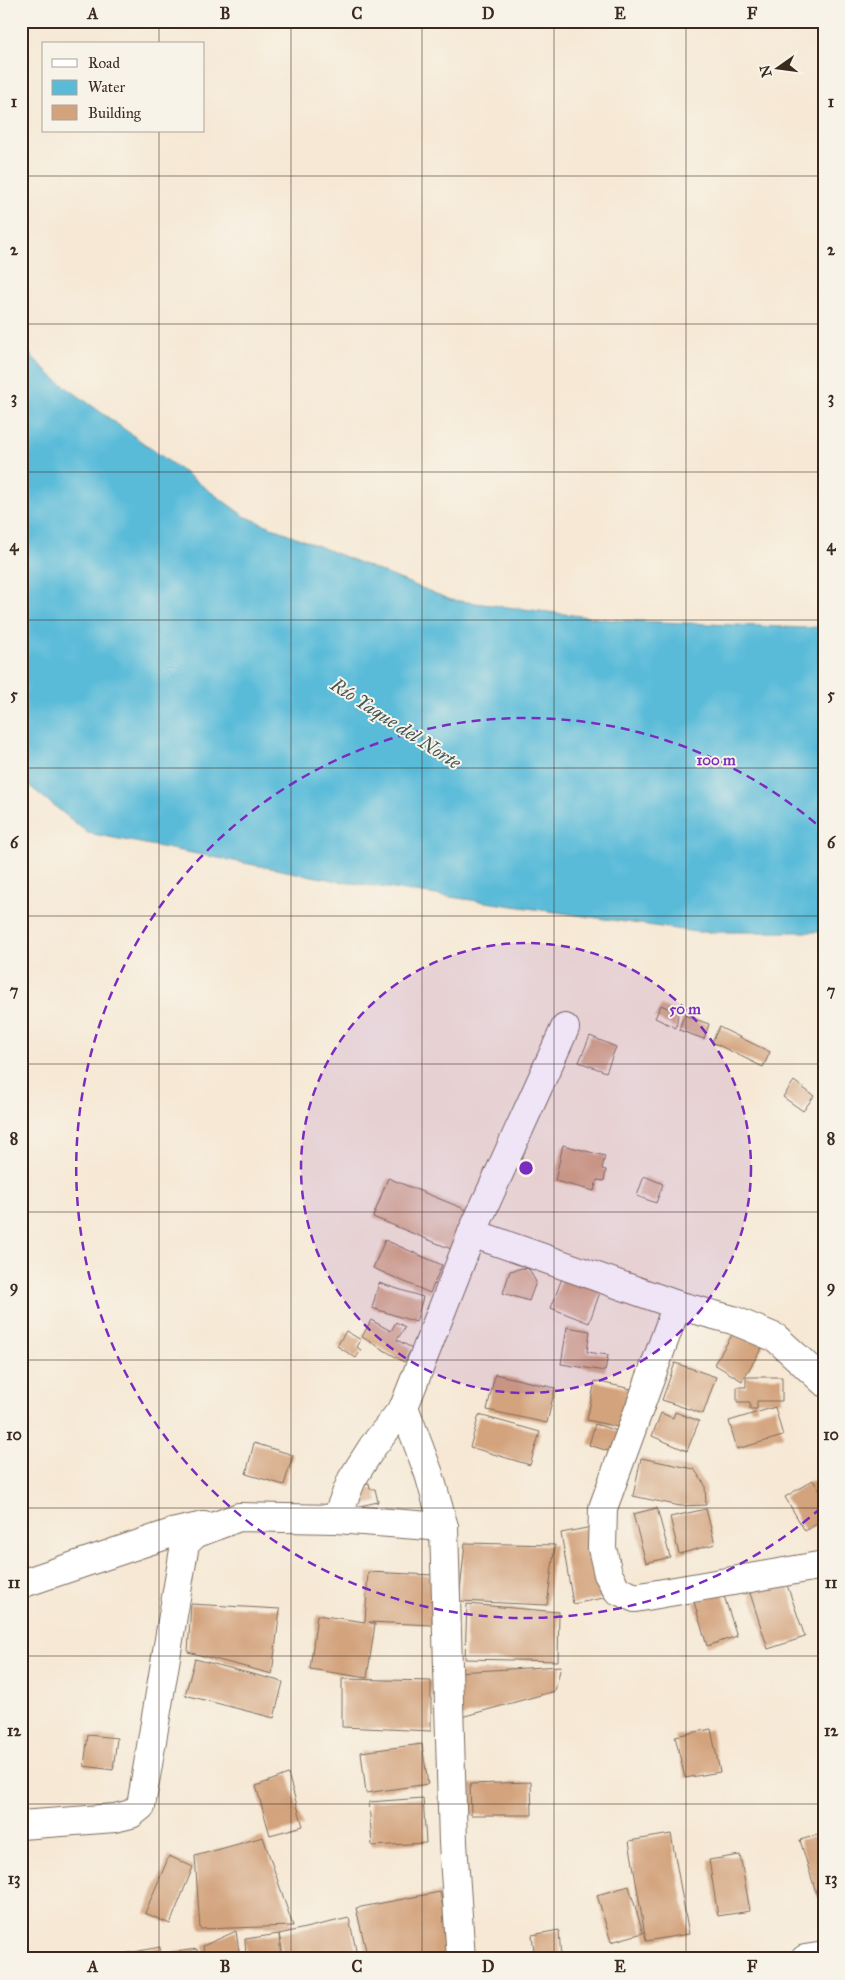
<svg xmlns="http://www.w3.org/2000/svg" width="845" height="1980" viewBox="0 0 845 1980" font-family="'IM FELL Great Primer',serif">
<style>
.water{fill:#5abbd9;stroke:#4a727c}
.building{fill:#d3a37d}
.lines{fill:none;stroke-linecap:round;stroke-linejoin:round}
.minor-casing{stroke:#7c6c5e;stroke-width:30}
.minor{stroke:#fff;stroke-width:28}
.grid{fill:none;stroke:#3b2a1e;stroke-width:1;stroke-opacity:0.55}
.ring{fill:none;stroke:#7b2cbf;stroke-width:2.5;stroke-dasharray:9 6}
.labels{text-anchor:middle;stroke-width:4;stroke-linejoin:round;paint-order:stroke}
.water-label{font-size:19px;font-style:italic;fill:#445656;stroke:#f7f3e8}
.centre{fill:#7b2cbf;stroke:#f7f3e8;stroke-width:2.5}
.ring-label{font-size:15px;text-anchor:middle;font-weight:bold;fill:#7b2cbf;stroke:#f7f3e8;stroke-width:4;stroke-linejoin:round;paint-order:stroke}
.neatline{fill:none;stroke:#3b2a1e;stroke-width:2}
.grid-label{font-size:16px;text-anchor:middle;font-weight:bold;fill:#3b2a1e}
</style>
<rect width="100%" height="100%" fill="#f7f3e8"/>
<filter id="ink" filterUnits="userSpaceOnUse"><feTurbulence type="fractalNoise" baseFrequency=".02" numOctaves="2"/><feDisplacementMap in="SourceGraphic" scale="10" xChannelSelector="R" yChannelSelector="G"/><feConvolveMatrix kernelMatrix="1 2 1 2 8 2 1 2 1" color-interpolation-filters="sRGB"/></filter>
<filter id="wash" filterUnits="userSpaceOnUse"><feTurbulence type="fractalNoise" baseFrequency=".0096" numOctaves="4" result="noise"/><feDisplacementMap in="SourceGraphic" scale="20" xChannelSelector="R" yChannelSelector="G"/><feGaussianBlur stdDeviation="1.12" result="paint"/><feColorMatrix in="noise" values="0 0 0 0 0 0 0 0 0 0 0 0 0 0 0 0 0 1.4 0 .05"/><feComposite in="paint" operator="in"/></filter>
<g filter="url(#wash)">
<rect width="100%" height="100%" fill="#f6e8d4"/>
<polygon class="water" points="21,346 55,379 244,516 451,600 612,620 807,628 824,626 824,932 696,932 338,881 88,833 21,779"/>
<g id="blocks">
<g class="building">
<polygon points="661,1005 678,1013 676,1028 655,1018"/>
<polygon points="684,1015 709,1024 704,1039 679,1030"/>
<polygon points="719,1027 770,1052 763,1067 712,1042"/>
<polygon points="590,1036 616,1047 606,1072 579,1062"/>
<polygon points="794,1081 814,1096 803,1111 783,1097"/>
<polygon points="563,1145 605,1156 602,1169 606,1170 604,1181 597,1180 594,1191 555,1181"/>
<polygon points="644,1176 663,1184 656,1203 637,1196"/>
<polygon points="388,1178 467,1210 451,1249 373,1217"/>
<polygon points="385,1240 442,1265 430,1293 373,1268"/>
<polygon points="522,1268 529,1269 536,1282 529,1301 503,1293 510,1271"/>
<polygon points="565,1270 603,1284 589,1323 551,1308"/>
<polygon points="379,1283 423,1297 416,1322 372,1308"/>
<polygon points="371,1320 391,1331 396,1322 405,1327 397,1340 412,1348 404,1362 362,1337"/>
<polygon points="739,1324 766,1341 742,1381 714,1364"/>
<polygon points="567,1327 590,1331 587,1352 608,1355 605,1371 561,1364"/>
<polygon points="346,1331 361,1340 357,1347 361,1350 356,1358 337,1346"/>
<polygon points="675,1363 716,1377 703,1414 662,1400"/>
<polygon points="495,1374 555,1388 547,1423 487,1410"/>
<polygon points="746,1377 782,1377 782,1401 757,1401 757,1409 750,1409 750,1402 737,1402 737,1387 746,1387"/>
<polygon points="595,1381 636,1390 627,1429 587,1420"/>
<polygon points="775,1407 783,1436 737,1449 729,1421"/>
<polygon points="675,1412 699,1421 687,1451 652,1436 661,1413 673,1418"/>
<polygon points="479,1415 540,1432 530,1465 470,1447"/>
<polygon points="595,1424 621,1432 615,1453 589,1445"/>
<polygon points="254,1443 293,1455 284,1485 246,1474"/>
<polygon points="641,1458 694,1469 705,1485 706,1505 680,1506 633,1496"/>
<polygon points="813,1480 824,1498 824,1520 805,1531 785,1497"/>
<polygon points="369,1483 370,1489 375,1489 378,1502 355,1507 351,1487"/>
<polygon points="657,1508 670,1557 646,1563 633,1514"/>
<polygon points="706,1509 715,1544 679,1554 670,1517"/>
<polygon points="602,1525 614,1596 573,1604 561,1533"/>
<polygon points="465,1543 555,1545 547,1605 459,1601"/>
<polygon points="368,1572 434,1575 432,1625 369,1622 375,1624 367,1678 310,1669 317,1615 365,1622"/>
<polygon points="784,1576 805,1637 768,1649 748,1587"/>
<polygon points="723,1593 737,1636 707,1646 694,1602"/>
<polygon points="191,1604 280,1609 272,1674 188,1652"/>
<polygon points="467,1604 559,1612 558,1661 465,1659"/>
<polygon points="195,1659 283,1682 274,1718 185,1695"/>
<polygon points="561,1666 555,1691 458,1718 457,1672"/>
<polygon points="342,1679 431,1681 431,1731 342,1727"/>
<polygon points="711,1729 720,1772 685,1778 675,1736"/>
<polygon points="88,1735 117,1738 113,1770 84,1766"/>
<polygon points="422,1744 428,1784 366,1793 361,1752"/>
<polygon points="288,1774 303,1826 270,1835 256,1786"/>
<polygon points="531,1782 532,1815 471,1815 470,1784"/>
<polygon points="423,1798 426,1843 372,1846 369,1802"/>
<polygon points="824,1833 824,1908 821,1909 800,1840"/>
<polygon points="671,1834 689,1934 646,1941 629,1841"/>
<polygon points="263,1837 293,1926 200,1929 195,1856"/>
<polygon points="740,1855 750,1911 718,1916 709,1860"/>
<polygon points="169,1856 193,1867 170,1924 145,1913"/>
<polygon points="629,1886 643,1933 611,1942 597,1895"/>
<polygon points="440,1892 453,1959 368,1959 356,1908"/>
<polygon points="349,1918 358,1959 284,1959 279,1934"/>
<polygon points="559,1930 561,1959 535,1959 532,1935"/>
<polygon points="236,1931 240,1959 205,1959 203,1946"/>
<polygon points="279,1934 281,1959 246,1959 245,1939"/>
<polygon points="160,1947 162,1959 118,1959 118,1955"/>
<polygon points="197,1949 198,1959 169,1959 168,1953"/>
</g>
</g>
</g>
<g filter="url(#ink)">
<use href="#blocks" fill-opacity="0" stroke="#7c6c5e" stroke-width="1"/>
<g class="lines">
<g class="minor-casing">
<g id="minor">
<polyline points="472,1233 677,1305 733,1320 776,1338 824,1382"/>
<polyline points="677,1305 603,1508 602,1548 608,1574 617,1590 635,1598 824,1565"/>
<polyline points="336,1519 352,1479 373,1446 404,1407"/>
<polyline points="21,1584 172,1533 204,1526"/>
<polyline points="21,1825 115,1818 131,1814 141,1806 185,1544 195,1534 239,1517 336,1519 444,1527"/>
<polyline points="461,1959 453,1843 444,1527 429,1474 404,1407 472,1233 565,1028"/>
<polyline points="805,1959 824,1956"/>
</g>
</g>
<use href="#minor" class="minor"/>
</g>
</g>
<path class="grid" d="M159,21v23M291,21v1938M422,21v1938M554,21v1938M686,21v1938M159,131v1828M21,176h803M21,324h803M21,472h803M21,620h803M21,768h803M21,916h803M21,1064h803M21,1212h803M21,1360h803M21,1508h803M21,1656h803M21,1804h803"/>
<circle cx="526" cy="1168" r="225" fill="#7b2cbf" fill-opacity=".12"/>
<g class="ring">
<circle cx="526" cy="1168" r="225"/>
<path d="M821 1508A450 450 0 1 1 821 828"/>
</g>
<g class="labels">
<g class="water-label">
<text transform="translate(396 723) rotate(33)" y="7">Río Yaque del Norte</text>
</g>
</g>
<circle cx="526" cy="1168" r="8" class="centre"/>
<g class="ring-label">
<text x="716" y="765">100 m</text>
<text x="685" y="1014">50 m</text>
</g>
<rect width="845" height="1980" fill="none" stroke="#f7f3e8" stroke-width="55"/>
<rect x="42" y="42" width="162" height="90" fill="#f7f3e8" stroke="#aca397"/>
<rect x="52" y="59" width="25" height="8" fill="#ffffff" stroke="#aca397"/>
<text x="88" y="68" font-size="15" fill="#3b2a1e">Road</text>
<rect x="52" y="80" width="25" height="15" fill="#5abbd9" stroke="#aca397"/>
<text x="88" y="92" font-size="15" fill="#3b2a1e">Water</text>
<rect x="52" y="105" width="25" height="15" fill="#d3a37d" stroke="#aca397"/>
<text x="88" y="118" font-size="15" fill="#3b2a1e">Building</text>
<g transform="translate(778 68) rotate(256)" stroke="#f7f3e8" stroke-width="4" paint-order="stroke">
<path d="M0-4L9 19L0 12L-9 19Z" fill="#3b2a1e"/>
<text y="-8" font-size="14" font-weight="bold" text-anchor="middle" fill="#3b2a1e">N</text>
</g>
<rect x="28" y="28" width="790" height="1924" class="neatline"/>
<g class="grid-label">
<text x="93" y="19">A</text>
<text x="225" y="19">B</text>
<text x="357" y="19">C</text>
<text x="488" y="19">D</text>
<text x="620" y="19">E</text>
<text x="752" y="19">F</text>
<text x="14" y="107">1</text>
<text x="831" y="107">1</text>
<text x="14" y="255">2</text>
<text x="831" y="255">2</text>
<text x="14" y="403">3</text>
<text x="831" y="403">3</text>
<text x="14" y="551">4</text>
<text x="831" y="551">4</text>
<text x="14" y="700">5</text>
<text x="831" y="700">5</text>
<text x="14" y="848">6</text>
<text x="831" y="848">6</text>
<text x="14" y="996">7</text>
<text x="831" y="996">7</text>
<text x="14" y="1144">8</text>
<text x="831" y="1144">8</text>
<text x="14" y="1292">9</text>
<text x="831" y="1292">9</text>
<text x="14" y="1440">10</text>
<text x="831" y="1440">10</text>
<text x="14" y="1588">11</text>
<text x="831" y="1588">11</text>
<text x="14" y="1736">12</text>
<text x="831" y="1736">12</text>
<text x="14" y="1884">13</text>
<text x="831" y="1884">13</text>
<text x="93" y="1972">A</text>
<text x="225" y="1972">B</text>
<text x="357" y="1972">C</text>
<text x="488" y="1972">D</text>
<text x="620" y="1972">E</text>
<text x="752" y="1972">F</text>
</g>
</svg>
